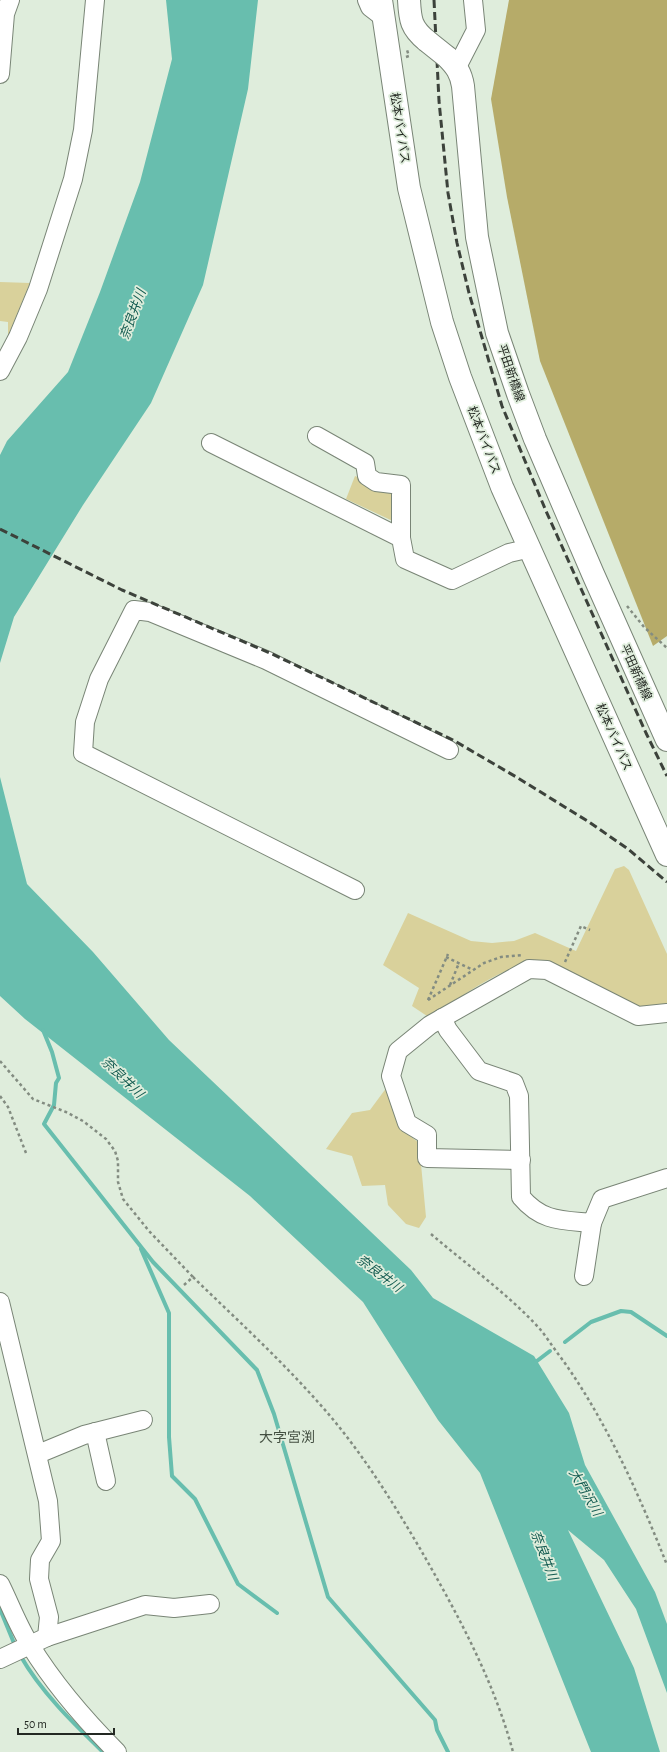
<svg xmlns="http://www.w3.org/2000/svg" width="667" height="1752" viewBox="0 0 667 1752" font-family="'Alegreya Sans','Noto Sans JP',sans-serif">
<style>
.green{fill:#d9d19b}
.forest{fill:#b6ab69}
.water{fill:#68beae}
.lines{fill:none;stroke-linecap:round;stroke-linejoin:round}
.stream{stroke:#68beae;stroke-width:4}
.minor-casing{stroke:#798576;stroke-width:20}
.major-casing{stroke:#798576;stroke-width:24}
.highway-casing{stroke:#798576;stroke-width:24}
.path{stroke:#838c81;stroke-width:2.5;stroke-dasharray:3 3;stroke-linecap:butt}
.minor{stroke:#fff;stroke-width:18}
.major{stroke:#fff;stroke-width:22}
.highway{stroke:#fff;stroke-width:22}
.rail{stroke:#3c423b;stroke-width:3;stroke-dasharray:8 4;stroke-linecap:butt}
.major-bridge-casing{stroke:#798576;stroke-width:24;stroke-linecap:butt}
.major-bridge{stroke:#fff;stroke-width:22}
.labels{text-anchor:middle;stroke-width:3.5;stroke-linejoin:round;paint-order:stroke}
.street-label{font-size:12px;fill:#232822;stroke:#dfeddc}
.water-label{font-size:13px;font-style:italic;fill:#145c51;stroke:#dfeddc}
.quarter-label{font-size:14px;fill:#434f41;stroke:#dfeddc}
</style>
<rect width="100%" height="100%" fill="#dfeddc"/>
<g class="green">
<polygon points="0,282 30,283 8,336 8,322 0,321"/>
<polygon points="355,476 396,493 397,523 346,499"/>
<path d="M624,866l5,4 38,84v53h-29l-91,-47c-45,4 -81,34 -117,58l-18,-12 7,-18 -36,-23 25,-52 63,28 21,2 22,-2 21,-8 41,18 39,-82z"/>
<polygon points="387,1087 399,1127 419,1143 426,1217 419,1228 406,1224 388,1205 385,1185 362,1186 352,1156 326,1149 352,1113 370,1110"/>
</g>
<polygon class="forest" points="509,0 667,0 667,636 653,646 540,361 507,197 491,99"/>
<g class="water">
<polygon points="166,0 258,0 248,89 203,285 151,403 83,505 14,617 0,663 0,455 7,441 68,372 100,292 140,182 172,59"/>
<polygon points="0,777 27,884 93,952 169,1040 411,1270 433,1298 534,1356 569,1413 585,1465 655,1592 667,1624 667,1693 636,1609 604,1560 568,1530 634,1668 660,1752 591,1752 480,1473 438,1420 363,1302 250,1196 25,1019 0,996"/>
</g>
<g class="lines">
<g class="stream">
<polyline points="43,1030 52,1052 59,1078 56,1083 54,1105 44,1124 153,1262 257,1370 274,1414 328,1597 435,1720 437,1730 448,1752"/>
<polyline points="141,1249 169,1313 169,1437 172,1476 195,1499 238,1584 277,1613"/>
<polyline points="565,1342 591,1322 621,1311 631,1312 667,1336"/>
<polyline points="533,1364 550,1351"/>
<polyline points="0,1609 16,1648"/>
<path d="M20,1655c21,37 53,68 83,97"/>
</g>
<g class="minor-casing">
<g id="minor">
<polyline points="367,0 370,7 383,17"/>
<polyline points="457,67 476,30 473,0"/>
<polyline points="0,74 5,14 10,0"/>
<polyline points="0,371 18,337 38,289 73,179 83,130 95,0"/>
<polyline points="317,436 365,463 367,476 376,482 401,485 401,538"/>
<polyline points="211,443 401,538 405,559 452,580 509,553 531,548"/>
<polyline points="355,890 83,753 85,722 99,679 134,610 150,612 266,660 449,750"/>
<path d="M442,1018l6,12 31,41 35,12 5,13 2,101c21,25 41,23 71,26l10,-24 65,-21"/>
<polyline points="521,1160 427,1158 427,1135 407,1123 391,1076 398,1051 430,1025 529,969 547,970 638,1016 667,1013"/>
<polyline points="584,1276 592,1223"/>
<polyline points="0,1302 48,1501 51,1541 40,1560 39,1579 49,1617 47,1637 0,1659"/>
<polyline points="95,1432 106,1481"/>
<polyline points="38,1454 84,1435 143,1420"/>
<path d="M0,1584c10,20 18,42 30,61 24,39 55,75 87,107"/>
<polyline points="47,1637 145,1605 174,1608 210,1604"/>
</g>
</g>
<g class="major-casing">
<g id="major">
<path d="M409,0c1,20 2,28 18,41"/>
<path d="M447,57c9,9 14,16 16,29l14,151 20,96 21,61 17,45 58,135 74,166"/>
</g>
</g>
<g class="highway-casing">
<polyline id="highway" points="381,0 409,188 442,322 460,377 502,487 667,855"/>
</g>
<g class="path">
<polyline points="406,57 409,56 407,50"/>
<polyline points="627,606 644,627 667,648"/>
<polyline points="446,957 473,970"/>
<polyline points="565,962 581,926 590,930"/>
<polyline points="450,985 459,963"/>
<polyline points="428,1000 484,963 501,957 523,955"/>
<polyline points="428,1000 448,954"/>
<polyline points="0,1061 33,1099 66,1112 83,1121 106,1139 115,1151 118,1161 118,1182 123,1199 149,1231 193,1277"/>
<polyline points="0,1096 8,1107 26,1153"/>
<path d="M431,1234c36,31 76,59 108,94 7,8 13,18 20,27 45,61 80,139 108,210"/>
<path d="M184,1285l9,-8c41,40 85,80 124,124 41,45 74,98 105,151 36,63 72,129 91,200"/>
</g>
<use href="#minor" class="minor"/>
<use href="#major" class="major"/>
<use href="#highway" class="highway"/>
<g class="rail">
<polyline points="434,0 439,101 448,193 457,243 469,293 502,406 546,511 646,733 667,776"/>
<polyline points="0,529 122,590 270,653 453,740 518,778 589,822 628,849 667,882"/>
</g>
<g class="major-bridge-casing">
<polyline id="major-bridge" points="427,41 447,57"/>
</g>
<use href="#major-bridge" class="major-bridge"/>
</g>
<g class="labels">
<g class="street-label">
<text transform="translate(400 128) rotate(81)" y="4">松本バイパス</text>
<text transform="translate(511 373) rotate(71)" y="4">平田新橋線</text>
<text transform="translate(484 440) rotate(69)" y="4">松本バイパス</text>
<text transform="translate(636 672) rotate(66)" y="4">平田新橋線</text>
<text transform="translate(614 737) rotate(66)" y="4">松本バイパス</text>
</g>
<g class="water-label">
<text transform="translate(132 314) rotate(-70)" y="5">奈良井川</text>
<text transform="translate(123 1077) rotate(44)" y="5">奈良井川</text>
<text transform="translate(380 1273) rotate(37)" y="5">奈良井川</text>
<text transform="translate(586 1492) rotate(60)" y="5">大門沢川</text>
<text transform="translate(545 1555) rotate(69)" y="5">奈良井川</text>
</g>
<g class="quarter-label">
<text x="287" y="1442">大字宮渕</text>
</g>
</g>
<path d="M18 1728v6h96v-6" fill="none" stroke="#232822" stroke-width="2"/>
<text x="24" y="1728" font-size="12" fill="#232822" stroke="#dfeddc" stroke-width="3" paint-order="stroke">50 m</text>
</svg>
